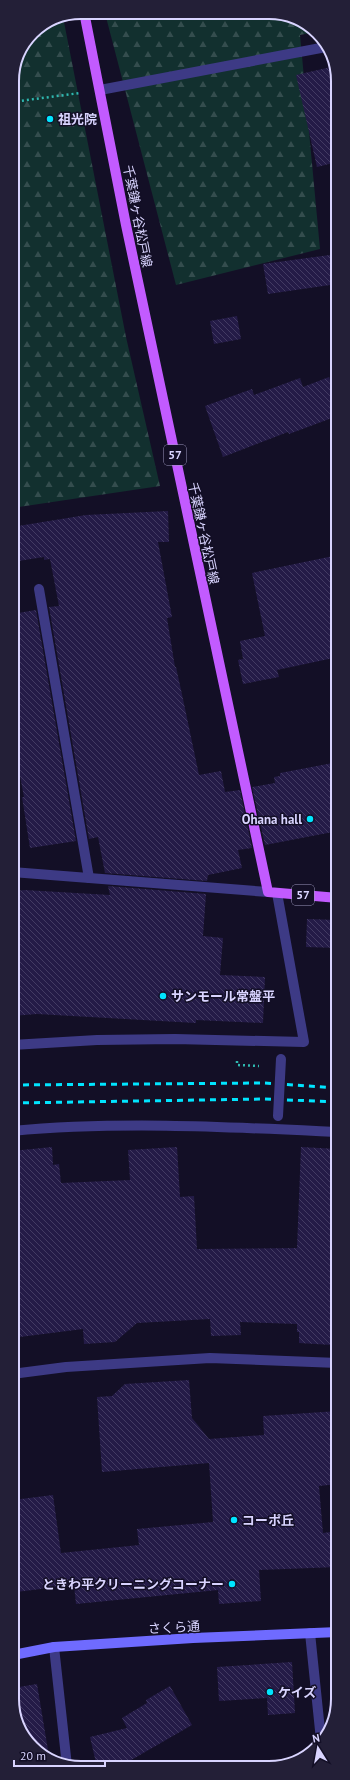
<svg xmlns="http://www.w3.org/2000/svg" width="350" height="1780" viewBox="0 0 350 1780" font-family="'PT Sans','Noto Sans JP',sans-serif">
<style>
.forest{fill:url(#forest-firs)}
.building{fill:url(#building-back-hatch)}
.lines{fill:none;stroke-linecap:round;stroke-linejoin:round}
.path{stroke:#2fb8b0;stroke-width:2.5;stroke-dasharray:2 3;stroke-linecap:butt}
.street{stroke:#3d3a85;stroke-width:10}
.secondary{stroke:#6f6bff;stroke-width:10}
.primary{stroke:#c25bff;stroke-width:10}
.rail{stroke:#00e5ff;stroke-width:3;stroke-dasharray:6 5;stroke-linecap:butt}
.street-bridge{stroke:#3d3a85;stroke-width:10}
.poi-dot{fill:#00e5ff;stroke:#130f26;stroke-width:1.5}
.labels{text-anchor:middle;stroke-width:3;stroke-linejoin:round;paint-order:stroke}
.shield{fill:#130f26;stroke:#9e99be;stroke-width:1}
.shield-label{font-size:12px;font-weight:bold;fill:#d9d4ff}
.poi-label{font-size:13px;font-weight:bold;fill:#d9d4ff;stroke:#130f26;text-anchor:start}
.street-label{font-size:13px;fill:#d9d4ff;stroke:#130f26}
.rim{fill:none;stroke:#d9d4ff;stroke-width:2}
</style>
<defs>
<pattern id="forest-firs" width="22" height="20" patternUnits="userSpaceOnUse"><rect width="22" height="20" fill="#12302f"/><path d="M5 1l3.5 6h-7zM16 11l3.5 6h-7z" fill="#344d4e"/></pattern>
<pattern id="building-back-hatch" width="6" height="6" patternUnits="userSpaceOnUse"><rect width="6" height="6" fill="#241b47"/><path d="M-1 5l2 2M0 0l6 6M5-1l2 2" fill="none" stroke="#433b63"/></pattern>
</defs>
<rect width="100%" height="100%" fill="#130f26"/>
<g class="forest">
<polygon points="286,14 315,32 300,35 320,249 176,285 106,17"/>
<polygon points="55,17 63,17 126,337 160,486 12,508 12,77 32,32"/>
</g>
<g class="building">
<polygon points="331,67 337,94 337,162 317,167 296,75"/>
<polygon points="337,254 337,284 268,294 263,264"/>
<polygon points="237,316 241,339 214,344 210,321"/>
<polygon points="329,377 338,401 338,411 330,413 332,418 289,434 288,432 223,457 205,406 252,389 254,395 300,378 303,387"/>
<polygon points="168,511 169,542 158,542 172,617 167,618 175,667 176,667 183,699 199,775 221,771 225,792 240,790 252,848 238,850 242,868 208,875 207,881 105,873 98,837 89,839 49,607 59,606 50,559 44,560 44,557 12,562 12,527 86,515"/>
<polygon points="338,555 338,657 277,670 279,677 243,684 238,660 243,659 240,641 265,636 252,573"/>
<polygon points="36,610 76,841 30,848 22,797 24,797 12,733 12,614"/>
<polygon points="338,762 338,831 265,845 252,787 275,783 274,777 280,776 280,773"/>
<polygon points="108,886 206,894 203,936 223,938 220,975 265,977 263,1023 196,1020 196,1023 37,1014 12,1016 12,891 25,890 110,895"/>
<polygon points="307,919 338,920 338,948 306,947"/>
<polygon points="52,1147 53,1165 59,1164 61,1183 130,1180 128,1150 177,1147 180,1197 194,1196 197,1249 297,1248 301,1147 338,1149 338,1274 335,1274 332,1345 299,1343 299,1332 297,1332 297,1324 240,1322 241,1335 211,1336 210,1319 137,1323 115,1342 84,1344 83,1329 12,1338 12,1151"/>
<polygon points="189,1380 192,1418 209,1439 264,1435 263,1416 338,1411 338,1484 319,1486 323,1533 338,1531 338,1567 259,1570 261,1601 219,1604 218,1590 76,1604 74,1585 16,1592 13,1562 13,1500 53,1495 61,1553 139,1545 137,1529 213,1522 209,1463 102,1472 97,1397 112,1396 125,1384"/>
<polygon points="292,1662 295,1713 268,1715 267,1698 219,1701 217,1667"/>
<polygon points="37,1684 49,1756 29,1745 13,1707 13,1688"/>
<polygon points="170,1686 192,1725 119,1767 97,1767 90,1737 127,1728 122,1718 147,1703 146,1700"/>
</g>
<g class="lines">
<g class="path">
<polyline points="12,102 80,93"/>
<polyline points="237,1061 237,1065 259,1066"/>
</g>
<g class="street">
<polyline points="100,90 326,47"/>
<polyline points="39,589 89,878"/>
<polyline points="12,872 268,892"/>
<polyline points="12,1045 97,1040 175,1039 304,1042 277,893"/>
<path d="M12,1131c108,-10 218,-4 326,1"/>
<polyline points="12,1374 66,1367 210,1358 338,1363"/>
<polyline points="310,1633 321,1740"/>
<polyline points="54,1647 67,1766"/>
</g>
<polyline class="secondary" points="13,1655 54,1647 193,1638 338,1632"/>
<polyline class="primary" points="85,17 126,225 268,892 338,898"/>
<g class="rail">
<polyline points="12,1085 264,1083 338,1088"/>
<polyline points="12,1103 264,1099 338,1102"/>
</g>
<polyline class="street-bridge" points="278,1116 281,1059"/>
</g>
<g class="poi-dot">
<circle cx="50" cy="119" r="4"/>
<circle cx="310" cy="819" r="4"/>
<circle cx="163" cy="996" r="4"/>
<circle cx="234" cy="1520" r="4"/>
<circle cx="232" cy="1584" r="4"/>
<circle cx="270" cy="1692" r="4"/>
</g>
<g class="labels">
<g class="shield">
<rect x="164" y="445" width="22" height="20" rx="3"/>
<rect x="292" y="885" width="22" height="20" rx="3"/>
</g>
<g class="shield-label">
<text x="175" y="459">57</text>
<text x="303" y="899">57</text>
</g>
<g class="poi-label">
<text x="58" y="124">祖光院</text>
<text x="302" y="824" text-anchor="end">Ohana hall</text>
<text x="171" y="1001">サンモール常盤平</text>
<text x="242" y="1525">コーポ丘</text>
<text x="224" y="1589" text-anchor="end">ときわ平クリーニングコーナー</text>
<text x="278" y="1697">ケイズ</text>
</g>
<g class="street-label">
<text transform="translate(138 216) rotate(79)" y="5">千葉鎌ヶ谷松戸線</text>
<text transform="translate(204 533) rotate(78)" y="5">千葉鎌ヶ谷松戸線</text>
<text transform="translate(174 1627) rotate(-3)" y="5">さくら通</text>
</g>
</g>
<path d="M0 0H350V1780H0ZM81 19H269A62 62 0 0 1 331 81V1699A62 62 0 0 1 269 1761H81A62 62 0 0 1 19 1699V81A62 62 0 0 1 81 19Z" fill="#231f37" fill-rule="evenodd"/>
<path class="rim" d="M81 19H269A62 62 0 0 1 331 81V1699A62 62 0 0 1 269 1761H81A62 62 0 0 1 19 1699V81A62 62 0 0 1 81 19Z"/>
<g transform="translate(318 1748) rotate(349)" stroke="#130f26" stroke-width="3" paint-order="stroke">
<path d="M0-3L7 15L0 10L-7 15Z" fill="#d9d4ff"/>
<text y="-6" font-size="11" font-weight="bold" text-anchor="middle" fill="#d9d4ff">N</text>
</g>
<path d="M14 1760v6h91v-6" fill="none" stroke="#d9d4ff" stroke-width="2"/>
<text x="20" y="1760" font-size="12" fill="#d9d4ff" stroke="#130f26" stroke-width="3" paint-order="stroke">20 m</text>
</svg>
